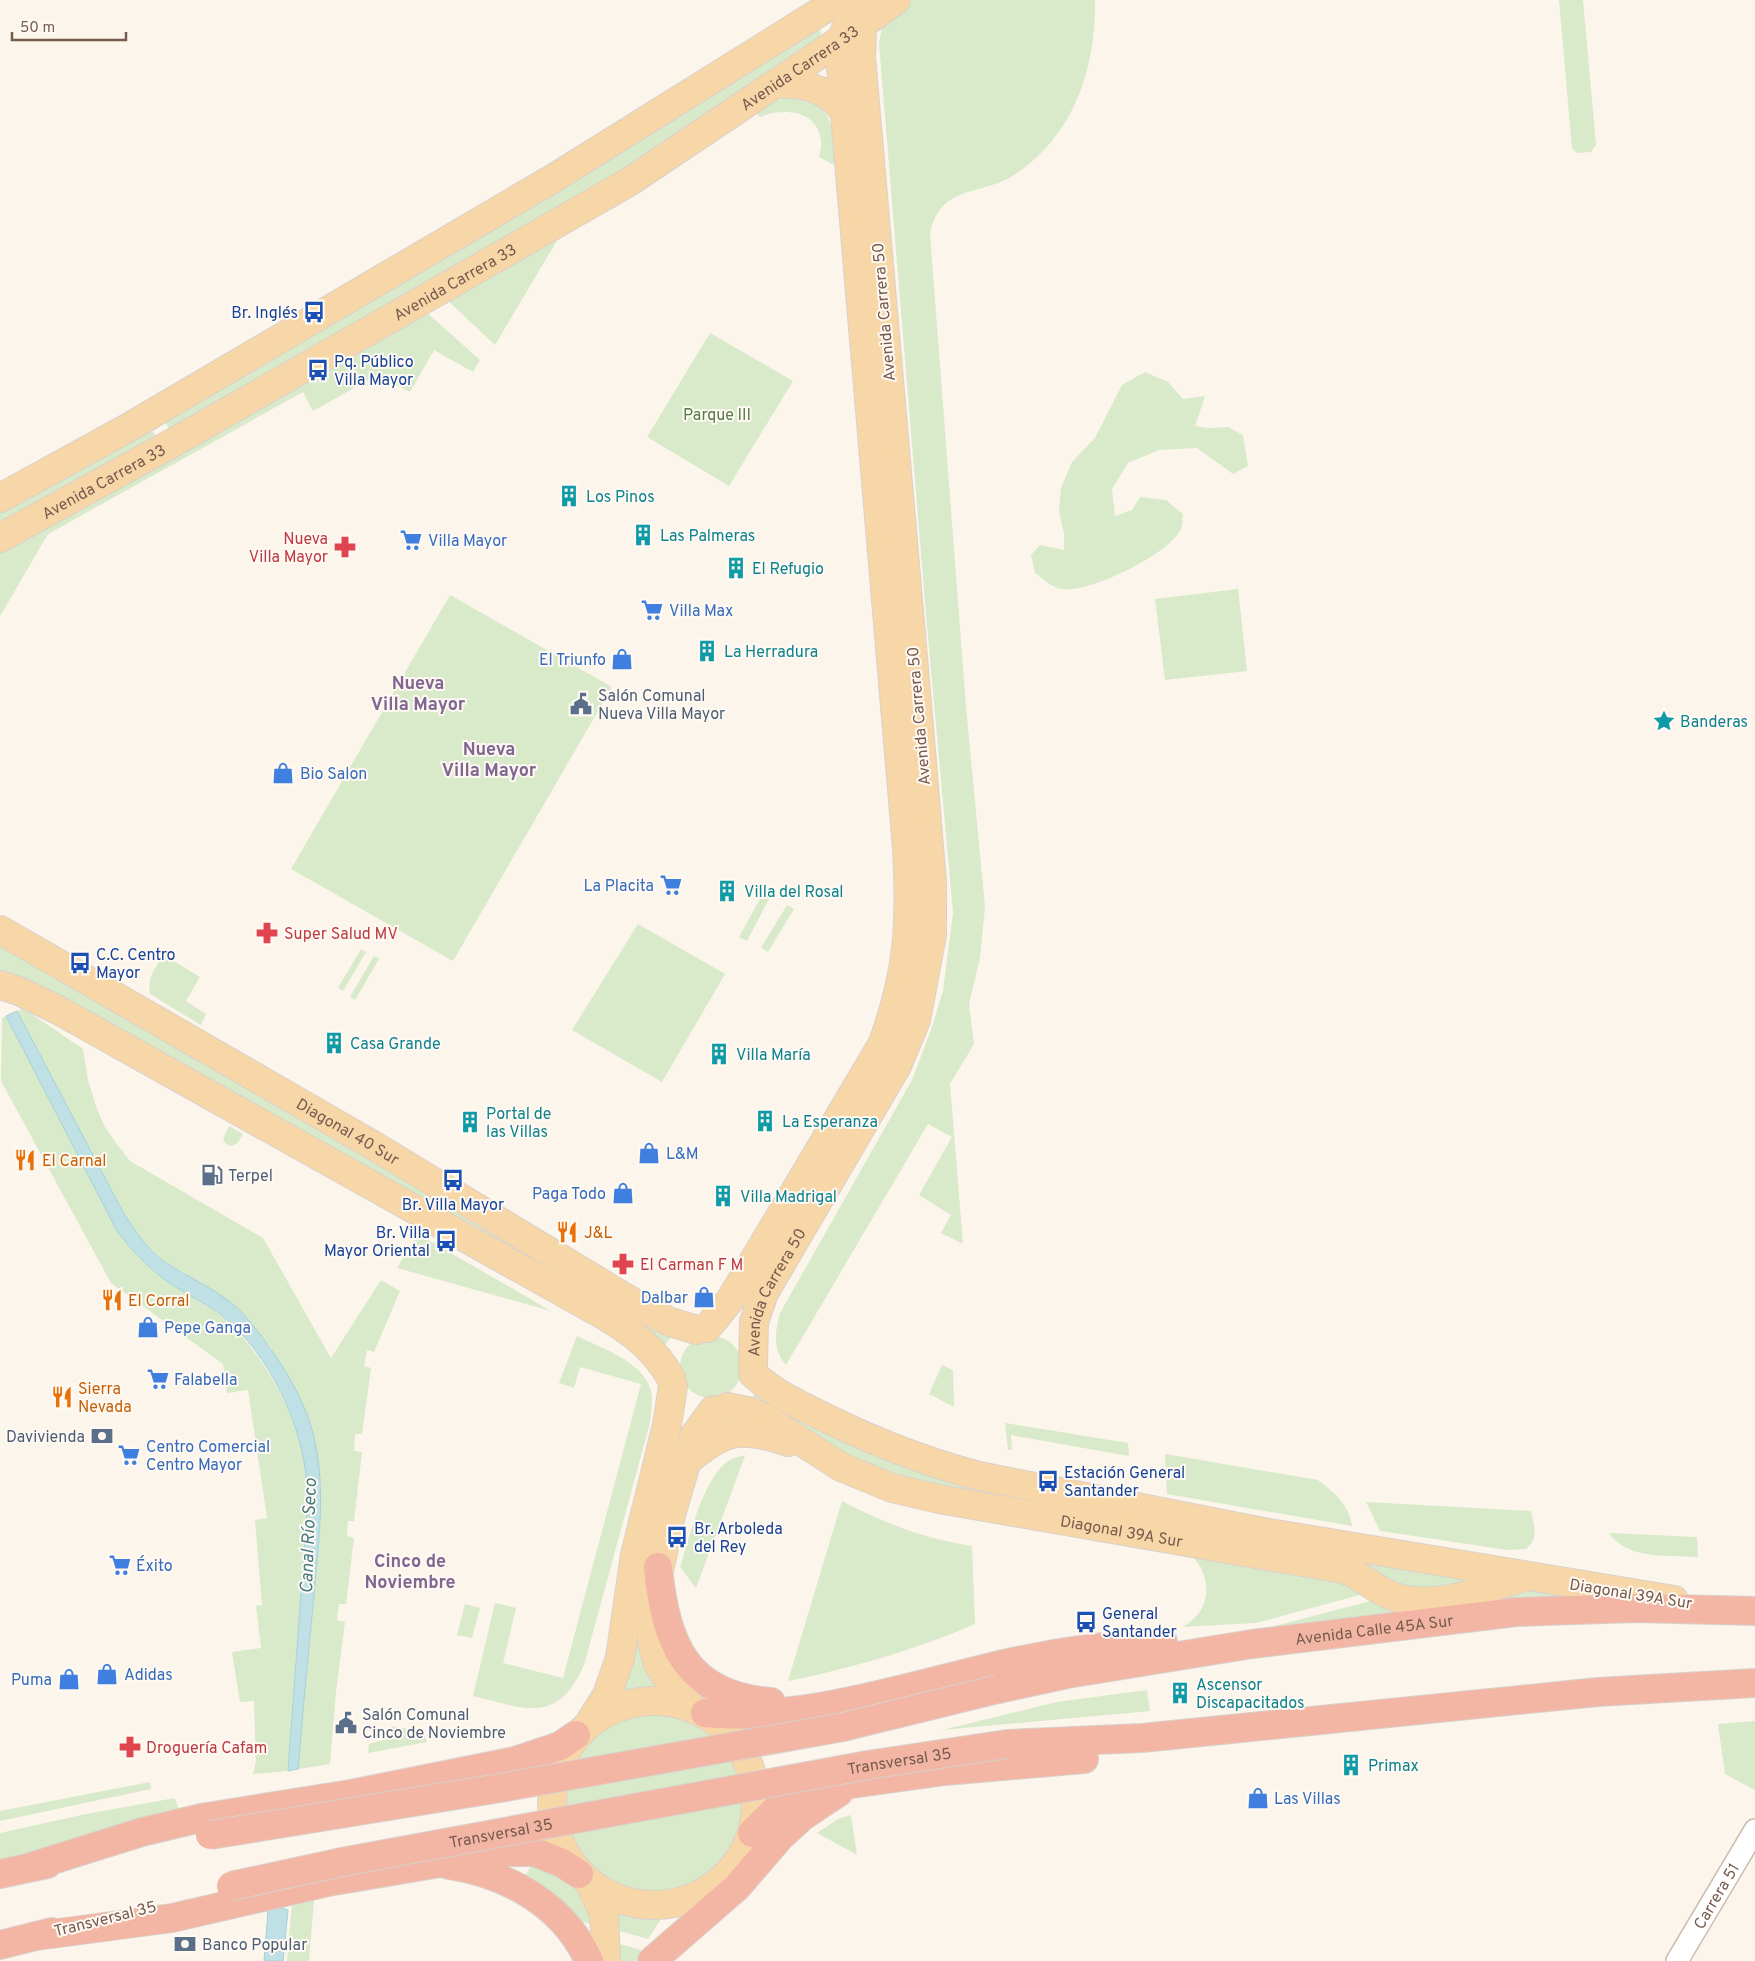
<svg xmlns="http://www.w3.org/2000/svg" width="1755" height="1961" viewBox="0 0 1755 1961" font-family="Overpass,sans-serif">
<style>
.green{fill:#d8eac9}
.water{fill:#bfe1e5;stroke:#a6d1d7}
.lines{fill:none;stroke-linecap:round;stroke-linejoin:round}
.minor-casing{stroke:#cebdb0;stroke-width:24}
.major-casing{stroke:#d9d1cd;stroke-width:30}
.highway-casing{stroke:#d9d1cd;stroke-width:30}
.minor{stroke:#fff;stroke-width:21}
.major{stroke:#f7d6a7;stroke-width:28}
.highway{stroke:#f3b6a5;stroke-width:28}
.highway-bridge-casing{stroke:#d9d1cd;stroke-width:30;stroke-linecap:butt}
.highway-bridge{stroke:#f3b6a5;stroke-width:28}
.labels{text-anchor:middle;stroke-width:4;stroke-linejoin:round;paint-order:stroke}
.street-label{font-size:16px;fill:#775b4e;stroke:#fef9f2}
.transit-label{font-size:16px;fill:#164399;stroke:#fef9f2;text-anchor:start}
.park-label{font-size:16px;fill:#587b46;stroke:#fef9f2}
.culture-label{font-size:16px;fill:#0d838f;stroke:#fef9f2;text-anchor:start}
.health-label{font-size:16px;fill:#be3a42;stroke:#fef9f2;text-anchor:start}
.shop-label{font-size:16px;fill:#366cbe;stroke:#fef9f2;text-anchor:start}
.service-label{font-size:16px;fill:#4e5e75;stroke:#fef9f2;text-anchor:start}
.food-label{font-size:16px;fill:#c56008;stroke:#fef9f2;text-anchor:start}
.neighbourhood-label{font-size:18px;font-weight:bold;fill:#826692;stroke:#fef9f2}
.water-label{font-size:18px;font-style:italic;fill:#457a82;stroke:#fef9f2}
</style>
<rect width="100%" height="100%" fill="#fcf5eb"/>
<g class="green">
<path d="M912,0h183c1,68 -21,136 -81,175 -34,22 -73,8 -84,59l36,473 19,200 -5,51 -11,46 5,40 -24,40 13,160 -22,-11 10,-18 -32,-20 33,-58 -24,-13 -142,241c-14,-16 -11,-33 -6,-52l132,-233 19,-50 12,-39 10,-78 -27,-299 -47,-570 4,-22z"/>
<polygon points="1559,0 1583,0 1596,145 1591,152 1577,153 1572,148"/>
<polygon points="819,23 823,43 697,130 172,434 162,417"/>
<path d="M791,97c44,2 42,35 47,70l-19,-10c1,-5 3,-11 2,-16 -3,-31 -38,-34 -61,-24l-4,-5 22,-12z"/>
<polygon points="562,232 495,345 445,298"/>
<polygon points="424,310 480,360 473,372 434,350 410,392 377,375 313,411 303,392 48,534 0,616 0,553 57,517"/>
<polygon points="710,333 793,381 729,486 647,437"/>
<path d="M1145,372l23,10 15,17 22,-3 -10,30 13,2 20,-1 15,8 5,31 -15,8 -36,-26 -38,2 -31,13 -16,26 3,27 17,-6 8,-13 26,3 17,14c-1,4 0,11 -2,15 -11,25 -93,65 -120,60 -8,-1 -19,-11 -26,-16l-4,-18 9,-10 24,5v-16l-5,-23 2,-23 11,-26 23,-24 27,-53z"/>
<polygon points="149,425 159,441 0,526 0,508"/>
<polygon points="1238,589 1247,671 1165,680 1155,599"/>
<polygon points="450,595 612,687 453,961 291,869"/>
<polygon points="763,893 770,897 747,941 739,937"/>
<polygon points="787,905 794,909 768,952 761,948"/>
<polygon points="638,924 725,974 662,1082 572,1030"/>
<polygon points="0,941 674,1333 662,1349 0,976"/>
<polygon points="361,949 366,952 343,991 338,988"/>
<path d="M164,955l36,22 -14,24 20,13 -5,11 -51,-31c-3,-16 5,-26 14,-39z"/>
<polygon points="374,956 379,959 355,1000 350,997"/>
<polygon points="23,1008 83,1049 88,1080 97,1109 105,1127 116,1143 130,1161 263,1238 331,1358 381,1280 400,1291 374,1352 367,1350 364,1366 371,1368 362,1434 355,1434 354,1451 362,1452 354,1521 348,1521 347,1536 354,1538 346,1604 339,1604 337,1620 345,1622 336,1692 330,1764 298,1769 320,1531 321,1486 315,1440 303,1409 270,1346 226,1300 161,1259 139,1238 124,1214 17,1011"/>
<path d="M6,1016l111,215c15,20 33,38 54,52 22,16 48,27 67,49 32,36 57,81 66,129 7,40 0,81 -2,121 -5,63 -10,126 -14,189l-35,3 3,-13 -2,-60 -14,1 -8,-50 29,-4 -5,-42 6,-1 -7,-85 12,-2 -19,-128 -21,3 -4,-29 -112,-81 -110,-202 1,-63z"/>
<path d="M229,1126l14,8c-4,7 -7,14 -16,11l-4,-6z"/>
<polygon points="418,1234 551,1311 397,1268"/>
<circle cx="711" cy="1367" r="31"/>
<path d="M577,1336c26,13 71,27 75,60 0,9 -1,19 -2,27l-66,242c-27,61 -59,43 -111,31l22,-93 21,5 -13,55 60,15 78,-294 -61,-17 -6,21 -15,-5z"/>
<polygon points="942,1365 953,1370 954,1407 929,1394"/>
<polygon points="757,1390 849,1440 1487,1579 1418,1593 1039,1507 879,1473 749,1402"/>
<polygon points="1005,1423 1128,1443 1129,1456 1011,1435 1012,1450 1008,1450"/>
<path d="M1165,1454l153,26c17,13 31,25 34,46l-185,-32z"/>
<path d="M745,1456l-49,132 -16,-21c10,-29 27,-113 65,-111z"/>
<path d="M842,1501c42,22 83,38 130,45l3,78c-60,26 -123,44 -187,57z"/>
<path d="M1366,1502l165,9c3,15 8,27 -5,38l-18,1 -128,-19z"/>
<path d="M1609,1533l88,4 1,20c-29,-2 -71,3 -89,-24z"/>
<path d="M1190,1554l153,25 24,14 -111,30 -74,4c31,-16 31,-51 8,-73z"/>
<polygon points="1526,1585 1613,1600 1260,1630 1378,1599"/>
<polygon points="465,1604 480,1608 472,1638 457,1635"/>
<polygon points="643,1645 659,1689 641,1688 620,1695 631,1646"/>
<polygon points="1147,1690 1150,1711 942,1730 1057,1702"/>
<circle cx="656" cy="1803" r="90"/>
<polygon points="1755,1721 1755,1790 1725,1774 1718,1724"/>
<polygon points="391,1726 424,1732 427,1742 368,1753 369,1744 387,1739"/>
<polygon points="150,1782 151,1789 0,1821 0,1811"/>
<polygon points="175,1798 182,1819 0,1868 0,1833 86,1814"/>
<polygon points="851,1815 857,1855 817,1833 838,1819"/>
<polygon points="534,1859 579,1886 595,1925 571,1919 524,1879"/>
<polygon points="314,1900 309,1961 287,1961 292,1903"/>
<polygon points="615,1904 636,1912 660,1914 661,1919 648,1939 619,1931"/>
<polygon points="620,1944 641,1950 636,1961 619,1961"/>
</g>
<g class="water">
<path d="M17,1011l107,203c11,16 22,34 38,46 27,19 63,32 84,57 28,33 61,82 69,125 11,51 3,103 -1,154 -6,58 -11,116 -16,173l-10,2 19,-260c0,-17 0,-33 -3,-50 -10,-54 -42,-116 -87,-149 -14,-10 -31,-18 -46,-28 -21,-14 -39,-33 -54,-53l-111,-215z"/>
<polygon points="277,1907 288,1910 283,1961 264,1961 268,1911"/>
</g>
<g class="lines">
<g class="minor-casing">
<g id="minor">
<path id="s1" d="M1677,1961l78,-131"/>
</g>
</g>
<g class="major-casing">
<g id="major">
<path d="M775,84c28,-2 52,4 69,27"/>
<polyline points="0,498 126,429 554,178 839,0"/>
<path id="s2" d="M0,538l169,-93 460,-263 213,-143 54,-39"/>
<path id="s3" d="M0,930l371,214 263,159 36,19 27,8"/>
<path d="M0,985l19,6 39,19 549,307c27,16 48,33 64,61"/>
<path d="M707,1328l24,-29 151,-254c27,-72 29,-122 25,-197l-66,-781 1,-28 12,-34"/>
<path id="s4" d="M753,1365l1,-43 10,-29 133,-227 19,-46 16,-85v-53l-13,-155 -58,-670 1,-32 6,-25"/>
<path d="M753,1374c22,20 48,32 75,45 49,24 98,43 151,57l284,56 411,68"/>
<path id="s5" d="M727,1407l25,5 13,6 76,49 51,21 47,11 404,70c18,6 30,19 47,26 41,18 91,-5 131,-17"/>
<path d="M687,1461c38,-32 54,-35 101,-19"/>
<circle cx="654" cy="1803" r="102"/>
<polyline points="690,1706 676,1692 658,1664 652,1642 651,1608 671,1515 694,1436 713,1410"/>
<polyline points="590,1722 607,1695 620,1658 635,1555 667,1425 673,1386"/>
<polyline points="590,1884 604,1914 606,1961"/>
</g>
</g>
<g class="highway-casing">
<g id="highway">
<path d="M658,1567c7,76 28,129 113,135"/>
<path id="s6" d="M998,1689l69,-15 185,-30 264,-32 120,-4 119,3"/>
<path d="M705,1713c94,9 198,-25 290,-47 55,-13 111,-21 168,-24"/>
<polyline points="1007,1744 1142,1738 1598,1692 1755,1683"/>
<polyline points="752,1833 780,1805 802,1794 823,1788 945,1771 1084,1759"/>
<path d="M449,1865c59,9 115,40 140,96"/>
<polyline points="30,1867 142,1832 201,1818 351,1794 515,1761 560,1746 576,1735"/>
<polyline points="0,1874 47,1864"/>
<polyline points="36,1936 172,1918 328,1882 505,1852 535,1852 562,1863 579,1874"/>
<polyline points="0,1945 52,1932"/>
<polyline points="652,1961 737,1887 780,1837 803,1816 839,1792"/>
</g>
</g>
<use href="#minor" class="minor"/>
<use href="#major" class="major"/>
<use href="#highway" class="highway"/>
<g class="highway-bridge-casing">
<g id="highway-bridge">
<polyline points="210,1835 500,1788 843,1727 998,1689"/>
<path id="s7" d="M231,1886l116,-25 521,-96 139,-21"/>
</g>
</g>
<use href="#highway-bridge" class="highway-bridge"/>
</g>
<defs>
<g id="bus-bare" transform="scale(1.725)"><path d="M-5-6H5V4H4V6H2V4H-2V6H-4V4H-5ZM-3.5-4V0h7V-4ZM-3.5 1.2v1.5H-2V1.2ZM2 1.2v1.5H3.5V1.2Z" fill="#1a4fb4" stroke="#fef9f2" stroke-width="2.5" paint-order="stroke"/></g>
<g id="building-bare" transform="scale(1.725)"><path d="M-4-6H4V6H1V3H-1V6H-4ZM-2.5-4.3h1.7v1.8h-1.7ZM.8-4.3h1.7v1.8H.8ZM-2.5-1h1.7V.8h-1.7ZM.8-1h1.7V.8H.8Z" fill="#0f9aa8" stroke="#fef9f2" stroke-width="2.5" paint-order="stroke"/></g>
<g id="supermarket-bare" transform="scale(1.725)"><path d="M-6-5.5h2.5l.6 2H6L4.5 2H-2.5L-4.4-4H-6ZM-1.5 3.2a1.3 1.3 0 1 0 .1 0ZM3 3.2a1.3 1.3 0 1 0 .1 0Z" fill="#3f7fe0" stroke="#fef9f2" stroke-width="2.5" paint-order="stroke"/></g>
<g id="pharmacy-bare" transform="scale(1.725)"><path d="M-2-6h4v4h4v4h-4v4h-4v-4h-4v-4h4Z" fill="#e0444e" stroke="#fef9f2" stroke-width="2.5" paint-order="stroke"/></g>
<g id="shop-bare" transform="scale(1.725)"><path d="M-5-2.5h2.3a2.7 3.5 0 0 1 5.4 0H5L5.5 6h-11ZM-1.5-2.5h3a1.5 2.3 0 0 0-3 0Z" fill="#3f7fe0" stroke="#fef9f2" stroke-width="2.5" paint-order="stroke"/></g>
<g id="civic-bare" transform="scale(1.725)"><path d="M-.6-6.5H3V-4.5H.6V-3L4-1V1h2V6H-6V1h2V-1L-.6-3ZM-1.2 2.5V6h2.4V2.5Z" fill="#5c6f8a" stroke="#fef9f2" stroke-width="2.5" paint-order="stroke"/></g>
<g id="sight-bare" transform="scale(1.725)"><path d="M0-6L1.8-2.2L6-1.7L2.9 1.2L3.7 5.4L0 3.3L-3.7 5.4L-2.9 1.2L-6-1.7L-1.8-2.2Z" fill="#0f9aa8" stroke="#fef9f2" stroke-width="2.5" paint-order="stroke"/></g>
<g id="restaurant-bare" transform="scale(1.725)"><path d="M-5-6h1v4h1v-4h1v4h1v-4h1v5L-1.5 .5V6h-2V.5L-5-1ZM5-6V6H3V1.5H1.5Q1.5-4 5-6Z" fill="#e8710a" stroke="#fef9f2" stroke-width="2.5" paint-order="stroke"/></g>
<g id="fuel-bare" transform="scale(1.725)"><path d="M-5.5-6h7V0h2V4h1.3V-2.5L3-4.5l.8-.8L6-3V5H2.5V1h-1V6h-7ZM-4.2-4.7v3.2H.2V-4.7Z" fill="#5c6f8a" stroke="#fef9f2" stroke-width="2.5" paint-order="stroke"/></g>
<g id="bank-bare" transform="scale(1.725)"><path d="M-6-4H6V4H-6ZM0-2.3a2.3 2.3 0 1 0 0 4.6a2.3 2.3 0 1 0 0-4.6Z" fill="#5c6f8a" stroke="#fef9f2" stroke-width="2.5" paint-order="stroke"/></g>
</defs>
<g fill-rule="evenodd">
<use href="#bus-bare" x="314" y="312"/>
<use href="#bus-bare" x="318" y="370"/>
<use href="#building-bare" x="569" y="496"/>
<use href="#building-bare" x="643" y="535"/>
<use href="#supermarket-bare" x="411" y="540"/>
<use href="#pharmacy-bare" x="345" y="547"/>
<use href="#building-bare" x="736" y="568"/>
<use href="#supermarket-bare" x="652" y="610"/>
<use href="#building-bare" x="707" y="651"/>
<use href="#shop-bare" x="622" y="659"/>
<use href="#civic-bare" x="581" y="704"/>
<use href="#sight-bare" x="1664" y="721"/>
<use href="#shop-bare" x="283" y="773"/>
<use href="#supermarket-bare" x="671" y="885"/>
<use href="#building-bare" x="727" y="891"/>
<use href="#pharmacy-bare" x="267" y="933"/>
<use href="#bus-bare" x="80" y="963"/>
<use href="#building-bare" x="334" y="1043"/>
<use href="#building-bare" x="719" y="1054"/>
<use href="#building-bare" x="765" y="1121"/>
<use href="#building-bare" x="470" y="1122"/>
<use href="#shop-bare" x="649" y="1153"/>
<use href="#restaurant-bare" x="25" y="1160"/>
<use href="#fuel-bare" x="212" y="1175"/>
<use href="#bus-bare" x="453" y="1180"/>
<use href="#shop-bare" x="623" y="1193"/>
<use href="#building-bare" x="723" y="1196"/>
<use href="#restaurant-bare" x="567" y="1232"/>
<use href="#bus-bare" x="446" y="1241"/>
<use href="#pharmacy-bare" x="623" y="1264"/>
<use href="#shop-bare" x="704" y="1297"/>
<use href="#restaurant-bare" x="112" y="1300"/>
<use href="#shop-bare" x="148" y="1327"/>
<use href="#supermarket-bare" x="158" y="1379"/>
<use href="#restaurant-bare" x="62" y="1397"/>
<use href="#bank-bare" x="102" y="1436"/>
<use href="#supermarket-bare" x="129" y="1455"/>
<use href="#bus-bare" x="1048" y="1481"/>
<use href="#bus-bare" x="677" y="1537"/>
<use href="#supermarket-bare" x="120" y="1565"/>
<use href="#bus-bare" x="1086" y="1622"/>
<use href="#shop-bare" x="107" y="1674"/>
<use href="#shop-bare" x="69" y="1679"/>
<use href="#building-bare" x="1180" y="1693"/>
<use href="#civic-bare" x="346" y="1723"/>
<use href="#pharmacy-bare" x="130" y="1747"/>
<use href="#building-bare" x="1351" y="1765"/>
<use href="#shop-bare" x="1258" y="1798"/>
<use href="#bank-bare" x="185" y="1944"/>
</g>
<g class="labels">
<g class="street-label">
<text dy="6" stroke="none"><textPath href="#s2" startOffset="928">Avenida Carrera 33</textPath></text>
<text dy="6" stroke="none"><textPath href="#s2" startOffset="522">Avenida Carrera 33</textPath></text>
<text transform="translate(883 312) rotate(-95)" y="6">Avenida Carrera 50</text>
<text dy="6" stroke="none"><textPath href="#s2" startOffset="118">Avenida Carrera 33</textPath></text>
<text transform="translate(918 716) rotate(-95)" y="6">Avenida Carrera 50</text>
<text dy="6" stroke="none"><textPath href="#s3" startOffset="402">Diagonal 40 Sur</textPath></text>
<text dy="6" stroke="none"><textPath href="#s4" startOffset="78">Avenida Carrera 50</textPath></text>
<text dy="6" stroke="none"><textPath href="#s5" startOffset="419">Diagonal 39A Sur</textPath></text>
<text transform="translate(1631 1593) rotate(9)" y="6">Diagonal 39A Sur</text>
<text dy="6" stroke="none"><textPath href="#s6" startOffset="381">Avenida Calle 45A Sur</textPath></text>
<text dy="6" stroke="none"><textPath href="#s7" startOffset="680">Transversal 35</textPath></text>
<text dy="6" stroke="none"><textPath href="#s7" startOffset="275">Transversal 35</textPath></text>
<text dy="6" stroke="none"><textPath href="#s1" startOffset="76">Carrera 51</textPath></text>
<text transform="translate(105 1918) rotate(-14)" y="6">Transversal 35</text>
</g>
<g class="transit-label">
<text x="298" y="318" text-anchor="end">Br. Inglés</text>
<text x="334" y="367">Pq. Público<tspan x="334" dy="18">Villa Mayor</tspan></text>
<text x="96" y="960">C.C. Centro<tspan x="96" dy="18">Mayor</tspan></text>
<text x="453" y="1210" text-anchor="middle">Br. Villa Mayor</text>
<text x="430" y="1238" text-anchor="end">Br. Villa<tspan x="430" dy="18">Mayor Oriental</tspan></text>
<text x="1064" y="1478">Estación General<tspan x="1064" dy="18">Santander</tspan></text>
<text x="694" y="1534">Br. Arboleda<tspan x="694" dy="18">del Rey</tspan></text>
<text x="1102" y="1619">General<tspan x="1102" dy="18">Santander</tspan></text>
</g>
<g class="park-label">
<text x="717" y="420">Parque III</text>
</g>
<g class="culture-label">
<text x="586" y="502">Los Pinos</text>
<text x="660" y="541">Las Palmeras</text>
<text x="752" y="574">El Refugio</text>
<text x="724" y="657">La Herradura</text>
<text x="1680" y="727">Banderas</text>
<text x="744" y="897">Villa del Rosal</text>
<text x="350" y="1049">Casa Grande</text>
<text x="736" y="1060">Villa María</text>
<text x="486" y="1119">Portal de<tspan x="486" dy="18">las Villas</tspan></text>
<text x="782" y="1127">La Esperanza</text>
<text x="740" y="1202">Villa Madrigal</text>
<text x="1196" y="1690">Ascensor<tspan x="1196" dy="18">Discapacitados</tspan></text>
<text x="1368" y="1771">Primax</text>
</g>
<g class="health-label">
<text x="328" y="544" text-anchor="end">Nueva<tspan x="328" dy="18">Villa Mayor</tspan></text>
<text x="284" y="939">Super Salud MV</text>
<text x="640" y="1270">El Carman F M</text>
<text x="146" y="1753">Droguería Cafam</text>
</g>
<g class="shop-label">
<text x="428" y="546">Villa Mayor</text>
<text x="669" y="616">Villa Max</text>
<text x="606" y="665" text-anchor="end">El Triunfo</text>
<text x="300" y="779">Bio Salon</text>
<text x="654" y="891" text-anchor="end">La Placita</text>
<text x="666" y="1159">L&amp;M</text>
<text x="606" y="1199" text-anchor="end">Paga Todo</text>
<text x="688" y="1303" text-anchor="end">Dalbar</text>
<text x="164" y="1333">Pepe Ganga</text>
<text x="174" y="1385">Falabella</text>
<text x="146" y="1452">Centro Comercial<tspan x="146" dy="18">Centro Mayor</tspan></text>
<text x="136" y="1571">Éxito</text>
<text x="124" y="1680">Adidas</text>
<text x="52" y="1685" text-anchor="end">Puma</text>
<text x="1274" y="1804">Las Villas</text>
</g>
<g class="service-label">
<text x="598" y="701">Salón Comunal<tspan x="598" dy="18">Nueva Villa Mayor</tspan></text>
<text x="228" y="1181">Terpel</text>
<text x="85" y="1442" text-anchor="end">Davivienda</text>
<text x="362" y="1720">Salón Comunal<tspan x="362" dy="18">Cinco de Noviembre</tspan></text>
<text x="202" y="1950">Banco Popular</text>
</g>
<g class="food-label">
<text x="42" y="1166">El Carnal</text>
<text x="584" y="1238">J&amp;L</text>
<text x="128" y="1306">El Corral</text>
<text x="78" y="1394">Sierra<tspan x="78" dy="18">Nevada</tspan></text>
</g>
<g class="neighbourhood-label">
<text x="418" y="689">Nueva<tspan x="418" dy="21">Villa Mayor</tspan></text>
<text x="489" y="755">Nueva<tspan x="489" dy="21">Villa Mayor</tspan></text>
<text x="410" y="1567">Cinco de<tspan x="410" dy="21">Noviembre</tspan></text>
</g>
<g class="water-label">
<text transform="translate(308 1536) rotate(-88)" y="6">Canal Río Seco</text>
</g>
</g>
<path d="M12 32v8h114v-8" fill="none" stroke="#775b4e" stroke-width="2.5"/>
<text x="20" y="32" font-size="15" fill="#775b4e" stroke="#fef9f2" stroke-width="4" paint-order="stroke">50 m</text>
</svg>
